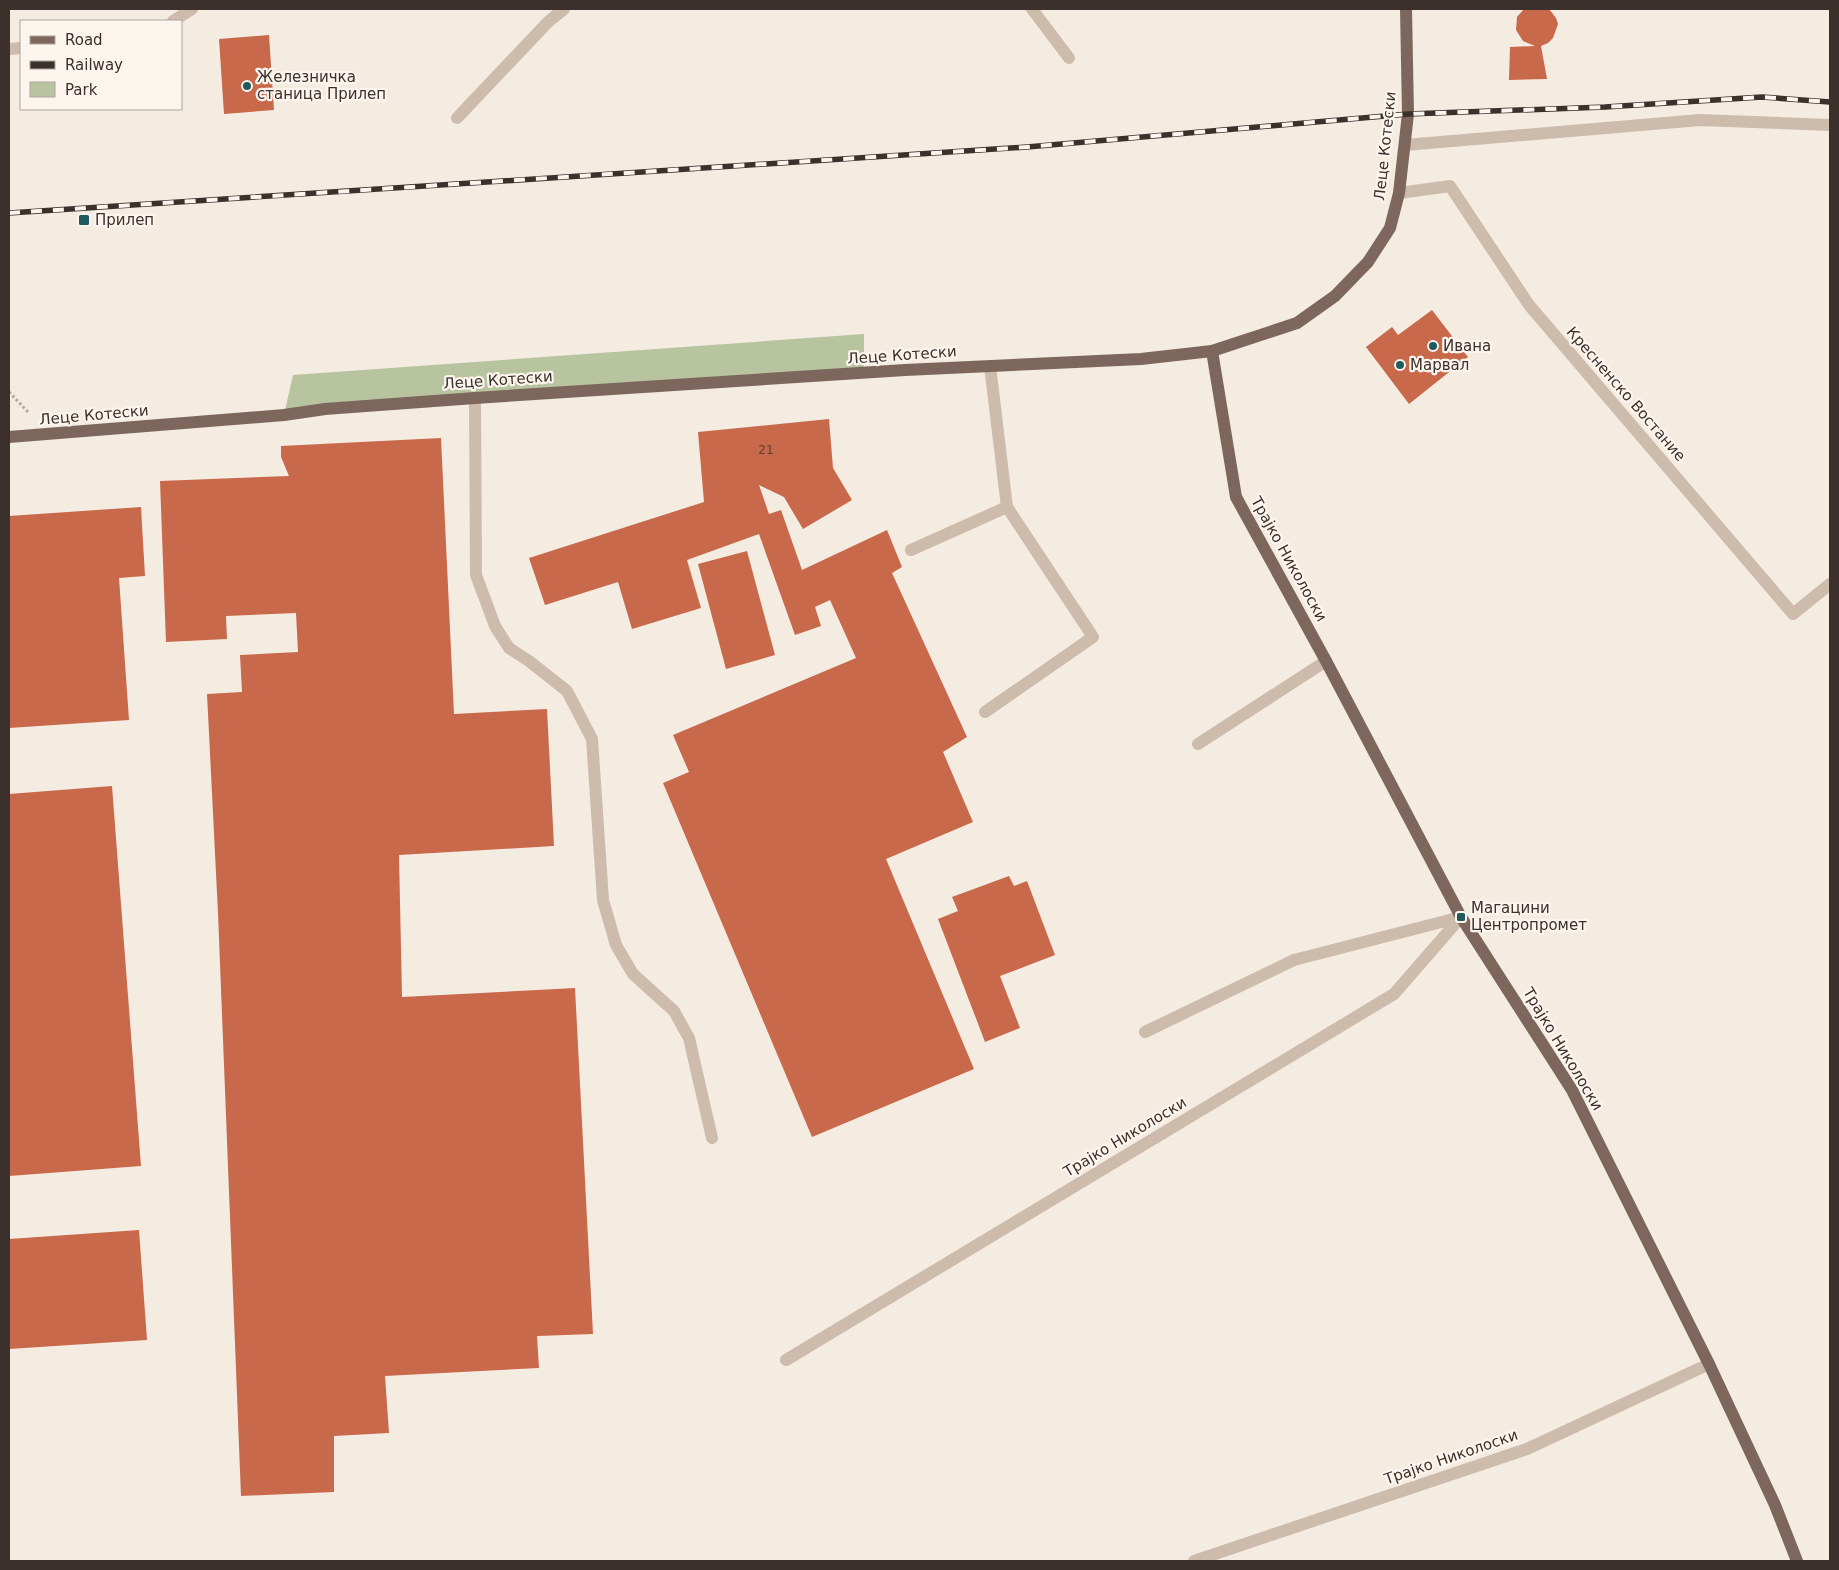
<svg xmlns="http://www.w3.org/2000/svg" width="1839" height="1570" viewBox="0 0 1839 1570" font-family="'DejaVu Sans',sans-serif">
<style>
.green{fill:#b8c4a0}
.building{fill:#c8694b}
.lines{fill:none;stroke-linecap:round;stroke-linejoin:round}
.path{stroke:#b9a596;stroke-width:3;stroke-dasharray:2.5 2.5;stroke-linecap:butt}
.minor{stroke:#cdbbac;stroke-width:12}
.major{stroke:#7d675c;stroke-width:12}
.rail-casing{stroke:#3b302b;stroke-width:5.5}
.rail{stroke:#fbf5ee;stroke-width:4;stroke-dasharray:11;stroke-linecap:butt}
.poi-dot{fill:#1f5a5e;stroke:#fbf5ee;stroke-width:2}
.labels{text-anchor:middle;stroke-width:4.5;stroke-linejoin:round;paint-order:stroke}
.number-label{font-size:12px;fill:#5e3e33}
.poi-label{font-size:15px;fill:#3b302b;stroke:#fbf5ee;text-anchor:start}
.street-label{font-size:15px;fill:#3b302b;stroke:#fbf5ee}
</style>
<rect width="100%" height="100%" fill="#f4ebe1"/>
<polygon class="green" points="864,334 864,374 284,415 293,375"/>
<g class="building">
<polygon points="1524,9 1549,9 1556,18 1558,24 1553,38 1548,43 1541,46 1547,79 1509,80 1510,47 1535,46 1523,41 1516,30 1517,17"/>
<polygon points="269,35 274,110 224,114 219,39"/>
<polygon points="1432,310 1468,357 1409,404 1366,347 1392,327 1398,335"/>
<polygon points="829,419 833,468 852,500 803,529 784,497 759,485 769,514 781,510 802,570 887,530 902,567 892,573 967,737 943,752 973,822 886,859 974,1069 812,1137 663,783 689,772 673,735 856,658 830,600 815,607 821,626 795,635 759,534 687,560 701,608 632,629 618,582 545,605 529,558 704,502 698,432"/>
<polygon points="441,438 454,714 547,709 554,846 399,855 402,997 575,988 593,1334 537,1336 539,1368 385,1376 389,1433 334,1436 334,1492 241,1496 218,913 207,694 242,692 240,655 298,652 296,613 226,616 227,639 166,642 160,481 289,476 281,457 281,446"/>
<polygon points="141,507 145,576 119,578 129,720 9,728 9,516"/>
<polygon points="747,551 775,655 726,669 698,564"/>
<polygon points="112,786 141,1166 9,1176 9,794"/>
<polygon points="1009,876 1014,886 1027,881 1055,955 1000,976 1020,1028 985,1042 938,919 958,911 952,897"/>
<polygon points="139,1230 147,1340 9,1349 9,1239"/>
</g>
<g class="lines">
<polyline class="path" points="9,392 28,412"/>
<g class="minor">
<polyline points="1032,9 1069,58"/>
<polyline points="173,21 192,9"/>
<polyline points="9,49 21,48"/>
<polyline points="457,118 548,22 564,9"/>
<polyline points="1405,145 1700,120 1830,125"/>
<polyline points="1399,193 1450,186 1529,305 1793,614 1830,584"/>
<polyline points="475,398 476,575 495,626 509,648 529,661 567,691 592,739 603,900 616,945 633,974 674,1011 689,1038 712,1138"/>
<polyline points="911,550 1007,507"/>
<polyline points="985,712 1093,637 1007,507 990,366"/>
<polyline points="1198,744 1326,661"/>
<polyline points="1145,1032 1294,960 1461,917"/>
<polyline points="786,1360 1394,994 1461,917"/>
<polyline points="1194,1561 1527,1449 1709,1364"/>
</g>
<g class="major">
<polyline points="1212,351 1236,497 1326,661 1461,917 1572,1090 1709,1364 1775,1505 1797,1561"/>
<polyline points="9,437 284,415 325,409 475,398 905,370 1141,359 1212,351 1297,323 1335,296 1368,262 1390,228 1399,193 1408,114 1406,9"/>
</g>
<g class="rail-casing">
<polyline id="rail" points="9,213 1027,147 1408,114 1605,107 1762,97 1830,102"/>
</g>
<use href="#rail" class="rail"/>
</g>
<g class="poi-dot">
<circle cx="247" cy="86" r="5"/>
<rect x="78" y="214" width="12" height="12" rx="2.5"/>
<circle cx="1433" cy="346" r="5"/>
<circle cx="1400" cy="365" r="5"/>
<rect x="1456" y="912" width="10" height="10" rx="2.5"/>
</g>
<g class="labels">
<g class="number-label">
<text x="766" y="454">21</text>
</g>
<g class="poi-label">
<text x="257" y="82">Железничка<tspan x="257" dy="17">станица Прилеп</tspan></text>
<text x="95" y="225">Прилеп</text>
<text x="1443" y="351">Ивана</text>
<text x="1410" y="370">Марвал</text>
<text x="1471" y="913">Магацини<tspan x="1471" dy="17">Центропромет</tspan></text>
</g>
<g class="street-label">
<text transform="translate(1385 146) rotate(-84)" y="5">Леце Котески</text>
<text transform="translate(902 355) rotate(-4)" y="5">Леце Котески</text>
<text transform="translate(498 380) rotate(-4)" y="5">Леце Котески</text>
<text transform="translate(1626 394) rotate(49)" y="5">Кресненско Востание</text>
<text transform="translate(94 415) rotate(-5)" y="5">Леце Котески</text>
<text transform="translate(1289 559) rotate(61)" y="5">Трајко Николоски</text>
<text transform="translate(1563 1049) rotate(59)" y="5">Трајко Николоски</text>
<text transform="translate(1125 1137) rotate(-31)" y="5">Трајко Николоски</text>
<text transform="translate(1451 1457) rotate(-19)" y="5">Трајко Николоски</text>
</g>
</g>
<rect width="1839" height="1570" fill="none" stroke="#3b302b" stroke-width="20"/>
<rect x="20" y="20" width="162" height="90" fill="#fbf5ee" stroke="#aea6a0"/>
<rect x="30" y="36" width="25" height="8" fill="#7d675c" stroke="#aea6a0"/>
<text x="65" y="45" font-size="15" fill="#3b302b">Road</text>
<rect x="30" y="61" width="25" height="8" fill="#3b302b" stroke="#aea6a0"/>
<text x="65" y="70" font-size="15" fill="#3b302b">Railway</text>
<rect x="30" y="82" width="25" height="15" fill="#b8c4a0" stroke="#aea6a0"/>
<text x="65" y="95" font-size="15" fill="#3b302b">Park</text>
</svg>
